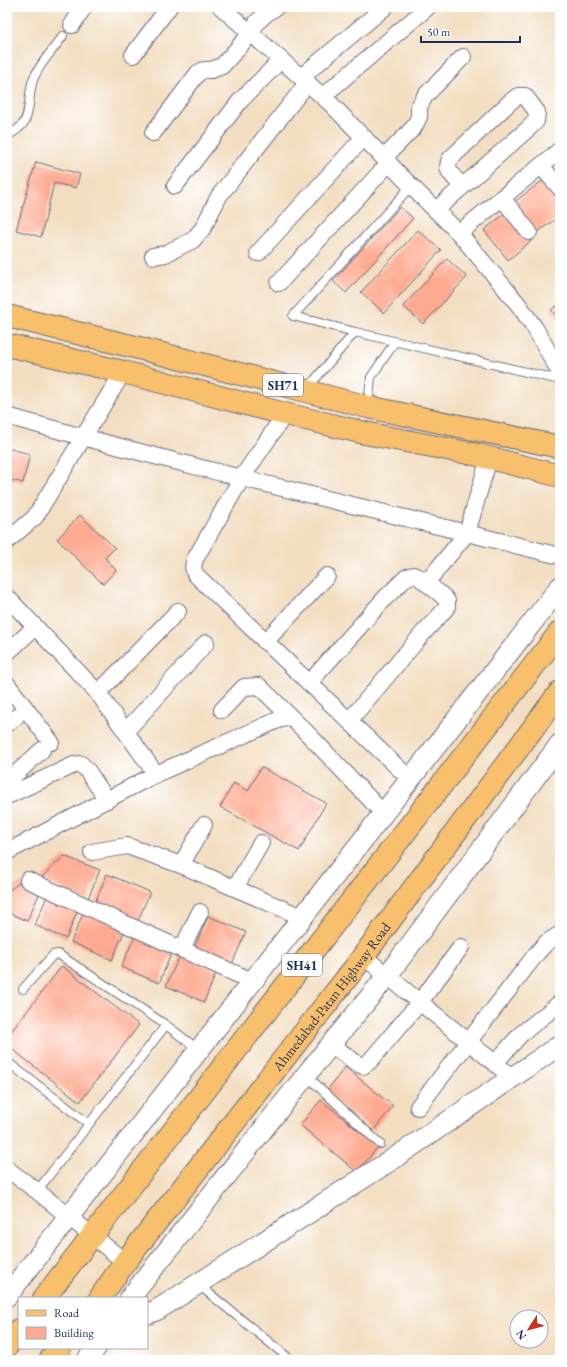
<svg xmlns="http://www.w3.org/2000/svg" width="567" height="1367" viewBox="0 0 567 1367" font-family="'EB Garamond',serif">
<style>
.building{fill:#feaa90}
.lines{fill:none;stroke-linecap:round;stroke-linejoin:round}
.service-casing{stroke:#676c81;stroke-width:10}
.minor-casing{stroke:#676c81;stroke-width:18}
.tertiary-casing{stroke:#676c81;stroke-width:22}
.primary-casing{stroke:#676c81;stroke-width:24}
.service{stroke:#fff;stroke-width:8}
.minor{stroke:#fff;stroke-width:16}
.tertiary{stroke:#fff;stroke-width:20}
.primary{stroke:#f8bf6c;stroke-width:22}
.labels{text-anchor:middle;stroke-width:4;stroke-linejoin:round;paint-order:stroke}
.shield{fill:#fff;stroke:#5f6d8e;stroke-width:1}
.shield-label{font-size:13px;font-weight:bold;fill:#1b2f5e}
.street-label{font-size:14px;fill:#1b2f5e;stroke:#fff}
</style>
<rect width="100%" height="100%" fill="#fff"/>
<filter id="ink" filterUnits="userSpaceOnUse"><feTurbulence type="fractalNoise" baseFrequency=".025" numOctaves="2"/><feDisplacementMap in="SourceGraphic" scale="8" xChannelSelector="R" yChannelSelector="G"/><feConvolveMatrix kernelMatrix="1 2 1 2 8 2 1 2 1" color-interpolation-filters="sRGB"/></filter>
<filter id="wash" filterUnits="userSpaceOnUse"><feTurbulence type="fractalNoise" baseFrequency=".012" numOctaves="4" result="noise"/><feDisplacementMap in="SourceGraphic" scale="16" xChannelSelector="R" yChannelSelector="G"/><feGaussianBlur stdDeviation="0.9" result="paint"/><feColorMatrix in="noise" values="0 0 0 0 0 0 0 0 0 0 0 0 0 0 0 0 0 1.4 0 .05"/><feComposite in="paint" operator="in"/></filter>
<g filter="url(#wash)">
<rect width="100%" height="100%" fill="#f3dec1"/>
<g id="blocks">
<g class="building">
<polygon points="36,162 80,174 76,188 54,183 41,237 16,230"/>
<polygon points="546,178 560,197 560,216 536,233 513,203"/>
<polygon points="400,207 413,218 346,293 333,281"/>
<polygon points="508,211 531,241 508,260 484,230"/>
<polygon points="418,230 441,250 384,313 361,292"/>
<polygon points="447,259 467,277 423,324 403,306"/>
<polygon points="560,303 560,320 551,310"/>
<polygon points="7,448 30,454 23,483 7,479"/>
<polygon points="80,515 115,548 105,558 116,570 103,584 57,539"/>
<polygon points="261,767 326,803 299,851 220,807 234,783 248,791"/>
<polygon points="64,856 100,870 87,901 40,879"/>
<polygon points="107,874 150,892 137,923 94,905"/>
<polygon points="20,882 41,890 27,921 7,912 7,892"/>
<polygon points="48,894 79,907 66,939 35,925"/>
<polygon points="84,911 125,930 112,960 71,942"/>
<polygon points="208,916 246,932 232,964 195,947"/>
<polygon points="135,936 172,952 159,983 121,967"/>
<polygon points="180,955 217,971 204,1002 166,986"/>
<polygon points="62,966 139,1025 80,1102 7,1045 7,1037"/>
<polygon points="345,1067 393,1106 373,1131 325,1093"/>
<polygon points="321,1100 378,1147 357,1172 300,1125"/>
</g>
</g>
</g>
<g filter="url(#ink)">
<use href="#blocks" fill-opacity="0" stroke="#676c81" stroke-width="1"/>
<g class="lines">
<g class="service-casing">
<g id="service">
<path d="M7,136c5,-3 11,-6 15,-11 9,-10 6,-32 11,-45 6,-16 20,-30 30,-44"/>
<polyline points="411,186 293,316 355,332 560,380"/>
<polyline points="306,390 355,332"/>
<polyline points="368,406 371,377 395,342"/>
<polyline points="23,989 53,955 58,954 166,1025"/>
<polyline points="10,1064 89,1124"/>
<polyline points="306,1075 380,1144"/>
<polyline points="37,1191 166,1025 199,1050"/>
<polyline points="199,1285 291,1360"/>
</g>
</g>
<g class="minor-casing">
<g id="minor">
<polyline points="221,7 329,102 411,186 459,233 518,304 535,328 560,373"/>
<polyline points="72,25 84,7"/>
<polyline points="133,55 169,7"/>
<polyline points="301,77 385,7"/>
<polyline points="323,96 428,7"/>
<polyline points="153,133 198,73 204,70 211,70 222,66 251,33 257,22 267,13 276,7"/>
<polyline points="384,158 414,127 419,117 419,107 425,96 463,57"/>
<polyline points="541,166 560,188"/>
<polyline points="175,186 240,101 281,60"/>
<polyline points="502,198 529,232"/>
<path d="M436,210l94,-83 6,-6 1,-9 -12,-16h-7l-8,6 -60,57c-6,13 4,17 12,27"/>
<polyline points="459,233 560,150"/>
<polyline points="258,253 364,137"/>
<polyline points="153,256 165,254 193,240 203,228 219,196 308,82"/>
<polyline points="279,283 389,163"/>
<path d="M285,414l-44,65 -46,80c-2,6 -3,10 1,16l214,204"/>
<path d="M7,416c183,52 369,94 553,140"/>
<polyline points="7,541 35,517 123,372"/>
<polyline points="426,583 467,533 489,458"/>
<polyline points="7,597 98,693 156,774"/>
<polyline points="265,642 327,576"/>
<polyline points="7,653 35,627"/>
<polyline points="309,683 385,598 407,577 413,575 419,577 444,597 447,601 447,607 442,613 424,632 349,721"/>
<polyline points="7,684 51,742"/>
<polyline points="98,693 178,611"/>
<polyline points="222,710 244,687 259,686 310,736 383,813"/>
<polyline points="7,724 16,717"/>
<polyline points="126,731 206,643"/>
<polyline points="7,782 42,750"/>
<polyline points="7,796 74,765 81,764 87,770 107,800"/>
<polyline points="7,852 156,774 278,720 290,717"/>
<polyline points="92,852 127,846 181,865 302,917"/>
<polyline points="181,865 204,825"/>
<polyline points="28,880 252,981"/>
<polyline points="235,888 261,843"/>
<polyline points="182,949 200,912"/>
<polyline points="363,956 513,1078"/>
<polyline points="331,1044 356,1063 363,1066 370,1061 420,1002 461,947"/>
<polyline points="495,1063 521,1034 560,1003"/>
<polyline points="418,1107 537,953 546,943 560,934"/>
<polyline points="7,1169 37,1191 125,1262"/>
</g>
</g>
<g class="tertiary-casing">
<g id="tertiary">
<polyline points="7,1296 560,587"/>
<polyline points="130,1298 306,1075 387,976 560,744"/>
<polyline points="147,1314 157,1310 393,1159 560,1045"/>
<polyline points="87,1360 96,1348"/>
</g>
</g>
<g class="primary-casing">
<g id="primary">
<polyline points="7,316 135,347 368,407 560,447"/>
<polyline points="7,345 123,372 285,414 365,433 478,455 560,476"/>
<polyline points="44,1298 560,632"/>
<path id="s1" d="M100,1298l25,-36 228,-292 207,-278"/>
<polyline points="7,1346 19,1330"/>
<polyline points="50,1360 60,1348"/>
</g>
</g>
<use href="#service" class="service"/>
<use href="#minor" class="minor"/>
<use href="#tertiary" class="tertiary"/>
<use href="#primary" class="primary"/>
</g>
</g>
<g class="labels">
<g class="shield">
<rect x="263" y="374" width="40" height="22" rx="3"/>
<rect x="282" y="954" width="40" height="22" rx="3"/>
</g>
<g class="shield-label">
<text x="283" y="390">SH71</text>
<text x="302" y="970">SH41</text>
</g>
<g class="street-label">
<text dy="5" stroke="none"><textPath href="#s1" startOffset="380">Ahmedabad-Patan Highway Road</textPath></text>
</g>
</g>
<rect width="567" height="1367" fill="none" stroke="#fff" stroke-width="24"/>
<rect x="18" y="1297" width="130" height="52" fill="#ffffff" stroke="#a4acbf"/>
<rect x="26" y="1310" width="20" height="6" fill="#f8bf6c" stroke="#a4acbf"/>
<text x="54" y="1317" font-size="12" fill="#1b2f5e">Road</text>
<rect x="26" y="1327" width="20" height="12" fill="#feaa90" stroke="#a4acbf"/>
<text x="54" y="1337" font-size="12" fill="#1b2f5e">Building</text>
<g transform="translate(529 1329) rotate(234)"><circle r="19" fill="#ffffff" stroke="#a4acbf"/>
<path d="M0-3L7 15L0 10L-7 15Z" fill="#c8321e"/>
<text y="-6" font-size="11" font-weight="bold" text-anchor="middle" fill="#1b2f5e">N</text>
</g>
<path d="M421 36v6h99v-6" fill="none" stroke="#1b2f5e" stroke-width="2"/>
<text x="427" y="36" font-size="12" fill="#1b2f5e" stroke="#ffffff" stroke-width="3" paint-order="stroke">50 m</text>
</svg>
